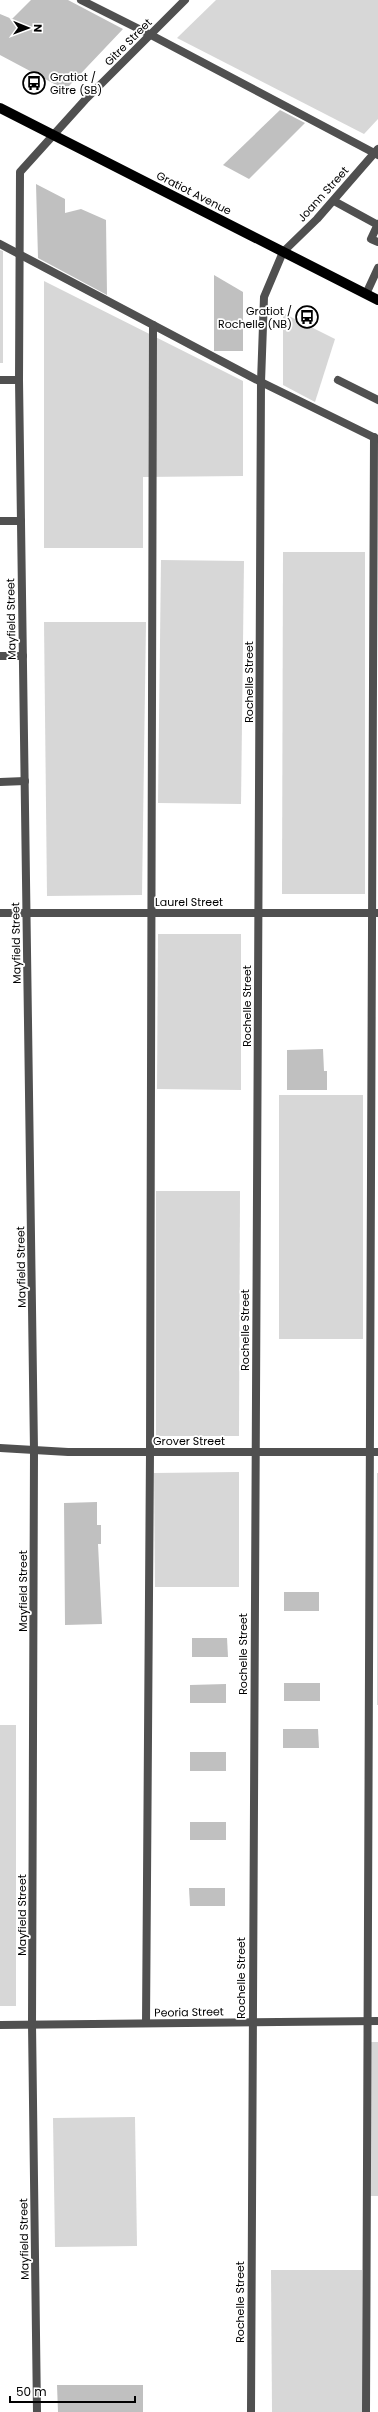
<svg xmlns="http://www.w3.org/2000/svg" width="378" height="2412" viewBox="0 0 378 2412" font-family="Poppins,sans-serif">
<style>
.green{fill:#d7d7d7}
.building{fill:#c0c0c0}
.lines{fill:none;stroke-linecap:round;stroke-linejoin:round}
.service{stroke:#505050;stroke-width:8}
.minor{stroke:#505050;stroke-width:8}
.primary{stroke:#000;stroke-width:10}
.labels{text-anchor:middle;stroke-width:3.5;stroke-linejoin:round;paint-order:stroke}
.street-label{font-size:11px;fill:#000;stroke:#fff}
.poi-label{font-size:11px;fill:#000;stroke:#fff;text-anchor:start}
</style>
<rect width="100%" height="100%" fill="#fff"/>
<g class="green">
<polygon points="216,0 378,0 378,119 364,134 177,38"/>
<polygon points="0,250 3,251 3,363 0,363"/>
<polygon points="44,281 243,381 243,476 143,477 143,548 44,548"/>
<polygon points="283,313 335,339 315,402 283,385"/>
<polygon points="283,552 365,552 365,894 282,894"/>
<polygon points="161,560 244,561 241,804 158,803"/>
<polygon points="44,622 146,622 142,895 47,896"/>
<polygon points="158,934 241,934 241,1090 157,1089"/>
<rect x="279" y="1095" width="84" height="244"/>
<polygon points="156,1191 240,1191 239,1436 156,1436"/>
<polygon points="239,1472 239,1587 155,1587 154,1473"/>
<rect x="377" y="1473" width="1" height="232"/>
<rect x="0" y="1725" width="16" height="281"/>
<rect x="366" y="2042" width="12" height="154"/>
<polygon points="135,2117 137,2246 55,2247 53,2118"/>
<polygon points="271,2270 362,2270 362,2412 272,2412"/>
</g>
<g class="building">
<polygon points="31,0 68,0 123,29 69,86 62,88 0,55 0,14 12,19"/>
<polygon points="280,110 305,123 249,179 223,165"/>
<polygon points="36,184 65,199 65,213 81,209 106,220 107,295 38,258"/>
<polygon points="214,275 243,292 243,351 214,351"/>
<polygon points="323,1049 324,1071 327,1071 327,1090 287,1090 287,1050"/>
<polygon points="97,1502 97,1525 101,1525 101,1544 98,1544 102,1624 65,1625 64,1503"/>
<rect x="284" y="1592" width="35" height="19"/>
<polygon points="192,1638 227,1638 228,1657 192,1657"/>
<rect x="284" y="1683" width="36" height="18"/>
<polygon points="226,1684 226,1703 190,1703 190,1685"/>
<polygon points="283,1729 318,1729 319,1748 283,1748"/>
<rect x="190" y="1752" width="36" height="19"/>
<rect x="190" y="1822" width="36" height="18"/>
<polygon points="189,1888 225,1888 225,1906 190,1906"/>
<polygon points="57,2385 143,2385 143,2412 58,2412"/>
</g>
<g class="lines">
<g class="service">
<polyline points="81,0 151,35 378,155"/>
<polyline points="334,201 378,225"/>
<polyline points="378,224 371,239 378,242"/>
<polyline points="0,244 261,382 377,439"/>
<polyline points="366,294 378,268"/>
<polyline points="338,380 378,400"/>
<polyline points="0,521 21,521"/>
<polyline points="0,782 25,781"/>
<polyline points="146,2023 150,1452 153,325"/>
<polyline points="366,2412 374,437"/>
</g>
<g class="minor">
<polyline points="0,380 19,380"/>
<polyline points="0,656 23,656"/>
<polyline points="0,913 378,913"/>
<polyline points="0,1448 68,1452 378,1452"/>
<polyline points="0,2025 378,2021"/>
<polyline points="37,2412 32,2024 34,1450 19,380 20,172 85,100 185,0"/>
<polyline points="251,2412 261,382 264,297 283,252 317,219 378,149"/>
</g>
<polyline class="primary" points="0,108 378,300"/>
</g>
<defs>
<g id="bus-ring" transform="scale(1.15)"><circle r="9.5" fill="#fff" stroke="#000" stroke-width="1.5"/><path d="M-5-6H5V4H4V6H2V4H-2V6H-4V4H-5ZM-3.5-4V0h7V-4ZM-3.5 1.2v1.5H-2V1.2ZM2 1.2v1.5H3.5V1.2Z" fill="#000"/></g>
</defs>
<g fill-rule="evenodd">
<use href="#bus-ring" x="34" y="83"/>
<use href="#bus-ring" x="307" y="317"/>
</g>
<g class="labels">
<g class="street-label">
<text transform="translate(128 42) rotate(-45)" y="4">Gitre Street</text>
<text transform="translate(194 193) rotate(27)" y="4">Gratiot Avenue</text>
<text transform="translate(323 194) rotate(-48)" y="4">Joann Street</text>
<text transform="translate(11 619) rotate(-91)" y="4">Mayfield Street</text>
<text transform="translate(249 682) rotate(-90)" y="4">Rochelle Street</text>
<text x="189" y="906">Laurel Street</text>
<text transform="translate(16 943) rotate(-91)" y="4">Mayfield Street</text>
<text transform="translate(247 1006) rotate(-90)" y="4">Rochelle Street</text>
<text transform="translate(21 1267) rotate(-91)" y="4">Mayfield Street</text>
<text transform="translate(245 1330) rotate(-90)" y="4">Rochelle Street</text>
<text x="189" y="1445">Grover Street</text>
<text transform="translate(23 1591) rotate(-90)" y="4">Mayfield Street</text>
<text transform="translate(243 1654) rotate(-90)" y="4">Rochelle Street</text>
<text transform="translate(22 1915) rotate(-90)" y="4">Mayfield Street</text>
<text transform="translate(241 1978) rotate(-90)" y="4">Rochelle Street</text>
<text transform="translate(189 2012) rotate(-1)" y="4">Peoria Street</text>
<text transform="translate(24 2239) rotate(-91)" y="4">Mayfield Street</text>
<text transform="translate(240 2302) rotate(-90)" y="4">Rochelle Street</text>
</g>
<g class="poi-label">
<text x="50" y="81">Gratiot /<tspan x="50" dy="13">Gitre (SB)</tspan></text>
<text x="292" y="315" text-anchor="end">Gratiot /<tspan x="292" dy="13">Rochelle (NB)</tspan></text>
</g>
</g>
<g transform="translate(28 28) rotate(91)" stroke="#ffffff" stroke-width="3" paint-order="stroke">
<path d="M0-3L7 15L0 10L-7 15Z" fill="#000000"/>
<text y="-6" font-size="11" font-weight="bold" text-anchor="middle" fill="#000000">N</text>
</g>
<path d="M10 2396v6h125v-6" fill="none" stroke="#000000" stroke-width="2"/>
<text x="16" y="2396" font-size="12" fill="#000000" stroke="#ffffff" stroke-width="3" paint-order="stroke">50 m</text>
</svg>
